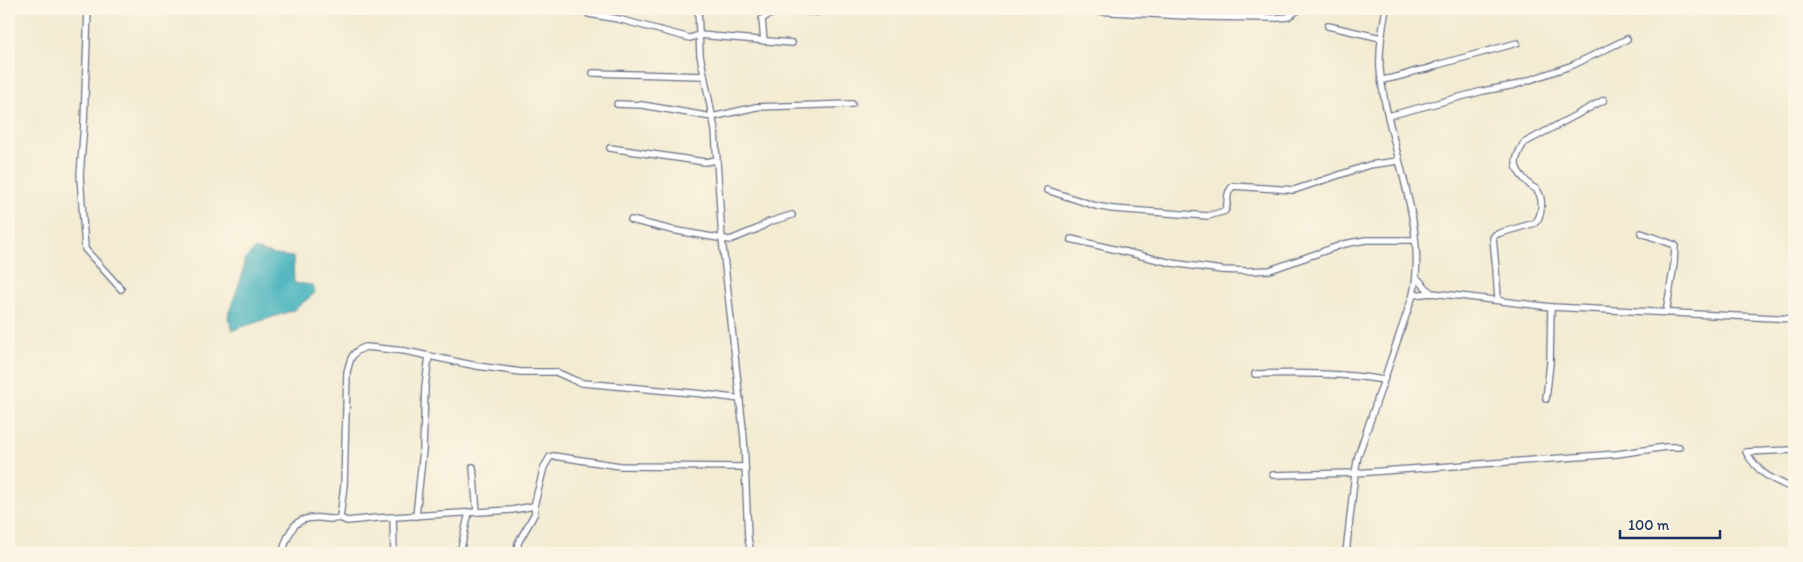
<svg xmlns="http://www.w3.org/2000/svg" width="1803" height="562" viewBox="0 0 1803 562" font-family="Itim,sans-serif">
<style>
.water{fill:#41b0bb;stroke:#2e708c}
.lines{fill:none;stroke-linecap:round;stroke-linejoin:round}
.minor-casing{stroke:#677187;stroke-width:8}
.minor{stroke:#fff;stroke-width:5.5}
</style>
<rect width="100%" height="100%" fill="#fcf5e5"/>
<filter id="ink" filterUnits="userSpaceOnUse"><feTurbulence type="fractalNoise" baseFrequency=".02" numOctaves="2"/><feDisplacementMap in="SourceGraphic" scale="10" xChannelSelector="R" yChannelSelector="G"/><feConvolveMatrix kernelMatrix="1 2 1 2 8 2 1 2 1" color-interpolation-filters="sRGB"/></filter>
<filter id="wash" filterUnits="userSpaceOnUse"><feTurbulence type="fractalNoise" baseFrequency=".0096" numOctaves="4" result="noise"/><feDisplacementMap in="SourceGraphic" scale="20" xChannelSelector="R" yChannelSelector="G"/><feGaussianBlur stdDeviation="1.12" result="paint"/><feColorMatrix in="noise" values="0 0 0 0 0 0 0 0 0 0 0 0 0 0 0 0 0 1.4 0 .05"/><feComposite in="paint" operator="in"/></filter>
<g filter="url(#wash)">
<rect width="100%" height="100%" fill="#f3ebd2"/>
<polygon class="water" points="255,249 276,255 293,257 294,283 313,285 315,293 294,310 233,330 228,319 229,312 243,273 244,260"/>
</g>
<g filter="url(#ink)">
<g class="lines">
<g class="minor-casing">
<g id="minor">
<polyline points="88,9 84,124 80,175 85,249 121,289"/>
<polyline points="698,9 700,55 715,130 722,239 744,438 748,538 751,553"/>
<polyline points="1077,10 1205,17 1277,18 1288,17 1300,9"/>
<polyline points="589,14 618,19 690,38 699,35 792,43"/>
<polyline points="1328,26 1381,38"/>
<path d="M764,41l-2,-22c14,-12 38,-8 56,-7"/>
<polyline points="593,73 704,76"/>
<path d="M1382,80c11,-2 21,-4 31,-8 8,-3 16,-2 24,-7l80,-22"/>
<polyline points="617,104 642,105 712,117 756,107 852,104"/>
<polyline points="1388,116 1483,91 1515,85 1573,65 1627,39"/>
<polyline points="610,148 705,162 717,160"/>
<path d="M1047,190l49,16 17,3 95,7 17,-5c5,-10 -1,-16 8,-25l61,4 75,-25 29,-4"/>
<polyline points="631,220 672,230 730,240 757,229 769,222 792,215"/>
<polyline points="1641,233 1675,245 1674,264 1666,313"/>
<polyline points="1071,239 1172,263 1222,270 1247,271 1270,270 1344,244 1366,240 1415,240"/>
<polyline points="1416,277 1431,293"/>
<polyline points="1413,295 1431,293 1460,296 1551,307 1794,319"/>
<path d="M1498,300l-2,-31 -3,-31 2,-3 5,-2 35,-10c7,-7 9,-24 2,-33 -1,-2 -4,-2 -6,-4 -17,-16 -20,-23 -7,-43l80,-43"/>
<path d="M1255,374c44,-1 85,-1 129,6"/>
<polyline points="1546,399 1550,363 1551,307"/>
<path d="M1794,450l-48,2c14,23 24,26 48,37"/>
<polyline points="473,467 477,512"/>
<polyline points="1273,475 1355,473 1617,454 1666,447 1679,447"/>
<polyline points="416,516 423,450 425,387 429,356"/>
<path d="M340,518l4,-33 3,-113c3,-13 5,-21 19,-25l39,4 72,15 44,6h35l20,9 7,2 120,11 37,5"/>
<polyline points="393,518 394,553"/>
<path d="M282,553c8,-23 11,-37 39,-35 7,1 12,2 19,0l7,3 30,-3 135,-8 22,-4"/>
<polyline points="460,553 469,512"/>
<polyline points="517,553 518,543 535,513 534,506 544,467 550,457 554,456 620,466 745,467"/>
<path d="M1346,553l9,-80 3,-17 55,-161c16,-71 -27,-154 -33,-226 -1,-20 2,-40 6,-60"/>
</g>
</g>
<use href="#minor" class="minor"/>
</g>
</g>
<rect width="1803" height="562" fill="none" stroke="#fcf5e5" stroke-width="30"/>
<path d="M1620 530v8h100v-8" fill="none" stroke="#1b2f5e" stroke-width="2.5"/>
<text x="1628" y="530" font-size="15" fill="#1b2f5e" stroke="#fcf5e5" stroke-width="4" paint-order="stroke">100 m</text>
</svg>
